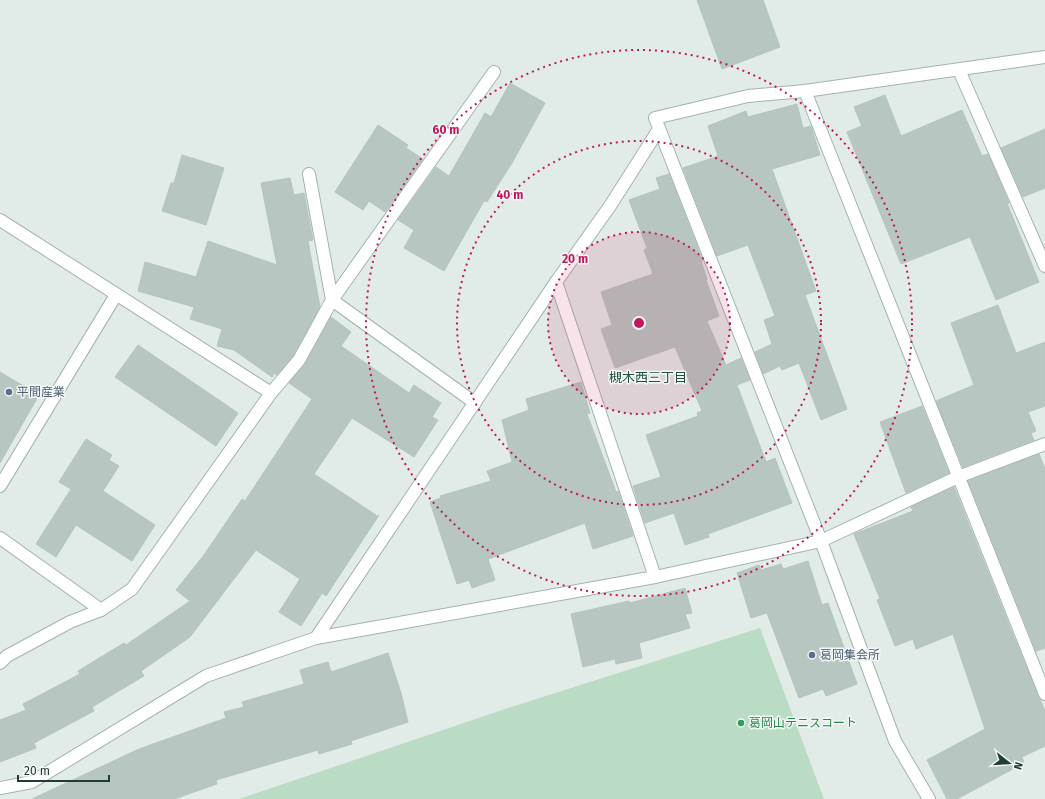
<svg xmlns="http://www.w3.org/2000/svg" width="1045" height="799" viewBox="0 0 1045 799" font-family="'Fira Sans','Noto Sans JP',sans-serif">
<style>
.green{fill:#bbdcc4}
.building{fill:#b7c6c0;stroke:#b4c5be}
.lines{fill:none;stroke-linecap:round;stroke-linejoin:round}
.minor-casing{stroke:#a4b3ae;stroke-width:14}
.minor{stroke:#fff;stroke-width:12}
.ring{fill:none;stroke:#c2185b;stroke-width:2;stroke-dasharray:2 4}
.service-dot{fill:#5c6f8a;stroke:#f2f8f5;stroke-width:1.5}
.leisure-dot{fill:#2e9e5b;stroke:#f2f8f5;stroke-width:1.5}
.labels{text-anchor:middle;stroke-width:3;stroke-linejoin:round;paint-order:stroke}
.service-label{font-size:12px;fill:#4e5e75;stroke:#f2f8f5;text-anchor:start}
.leisure-label{font-size:12px;fill:#27864d;stroke:#f2f8f5;text-anchor:start}
.neighbourhood-label{font-size:13px;fill:#1f4d42;stroke:#f2f8f5}
.centre{fill:#c2185b;stroke:#f2f8f5;stroke-width:2}
.ring-label{font-size:12px;text-anchor:middle;font-weight:bold;fill:#c2185b;stroke:#f2f8f5;stroke-width:3;stroke-linejoin:round;paint-order:stroke}
</style>
<rect width="100%" height="100%" fill="#e1ebe7"/>
<polygon class="green" points="760,628 824,799 239,799 505,709"/>
<g class="building">
<polygon points="697,0 763,0 780,47 722,69"/>
<polygon points="510,83 545,103 512,163 487,202 484,201 444,271 404,248 414,230 398,220 436,167 449,176 485,113 491,117"/>
<polygon points="885,95 901,136 962,110 982,156 988,154 1009,203 1007,203 1039,282 996,300 970,237 901,264 847,132 862,126 854,107"/>
<polygon points="797,104 803,128 811,126 820,155 772,169 816,291 805,295 847,409 821,420 799,363 782,370 780,366 763,374 755,352 772,344 764,320 775,316 748,245 717,256 683,168 718,156 708,126 746,111 748,117"/>
<polygon points="378,125 408,145 406,148 423,159 385,212 369,201 363,210 335,192"/>
<polygon points="1045,129 1045,188 1023,197 1001,148"/>
<polygon points="182,155 224,168 206,225 162,211 171,183 174,183"/>
<polygon points="669,174 703,261 701,261 707,279 706,280 719,316 707,321 726,365 741,358 750,380 737,385 766,462 775,458 792,503 708,534 709,537 685,545 674,513 645,523 633,486 661,477 646,435 698,416 697,413 702,411 675,347 615,368 601,329 612,325 601,292 653,274 644,250 647,248 629,200 660,189 656,178"/>
<polygon points="290,178 294,195 304,193 313,240 308,241 320,307 293,356 277,375 274,373 272,377 234,350 217,346 222,329 190,319 194,307 138,291 145,262 196,277 208,241 277,265 261,183"/>
<polygon points="998,305 1016,353 1045,342 1045,406 1028,412 1036,431 1031,433 1034,440 963,467 936,401 974,385 951,323"/>
<polygon points="331,317 351,332 341,346 409,393 414,385 441,403 432,417 438,420 414,457 352,418 314,474 376,515 375,517 379,515 326,596 322,593 301,626 279,612 300,579 256,550 190,637 141,671 144,676 92,707 94,711 34,743 36,748 0,762 0,720 26,710 23,704 80,674 78,671 124,643 126,645 190,601 176,590 204,555 242,499 245,501 312,399 289,383 305,364"/>
<polygon points="138,345 238,413 216,446 115,377"/>
<polygon points="0,372 39,395 0,463"/>
<polygon points="581,382 590,413 587,414 616,492 618,491 633,536 593,549 585,523 488,559 495,580 472,588 469,580 457,584 430,502 441,498 440,496 491,481 487,471 512,462 502,420 529,410 526,399"/>
<polygon points="922,406 949,473 906,493 880,422"/>
<polygon points="86,439 112,455 109,460 119,466 103,491 155,525 132,561 76,525 56,557 36,544 71,489 59,482"/>
<polygon points="1039,454 1045,469 1045,648 1036,651 968,481"/>
<polygon points="954,487 1022,657 1045,711 1045,746 1022,757 1024,763 957,799 947,799 927,760 985,729 953,634 916,649 913,639 895,646 877,600 880,599 854,534 913,511 911,507"/>
<polygon points="808,561 822,605 828,603 857,684 826,696 823,689 799,698 767,613 751,618 737,573 759,565 761,570 781,564 783,569"/>
<polygon points="685,588 692,613 685,614 690,628 639,643 642,658 616,664 615,659 583,667 571,614 629,601 630,603"/>
<polygon points="388,653 401,693 408,722 351,741 352,744 319,754 318,750 216,780 217,784 174,799 32,799 139,749 226,718 224,712 244,707 242,702 304,684 300,670 328,662 331,672"/>
</g>
<g class="lines">
<g class="minor-casing">
<g id="minor">
<polyline points="959,70 1045,266"/>
<polyline points="805,91 1045,694"/>
<polyline points="309,174 332,300 475,403"/>
<polyline points="0,220 271,393"/>
<polyline points="556,282 655,577"/>
<polyline points="0,486 116,295"/>
<polyline points="0,538 101,610"/>
<polyline points="316,638 556,282 610,206 659,129"/>
<polyline points="0,663 7,656 70,622 101,610 132,589 271,393 299,360 332,300 494,72"/>
<polyline points="0,788 32,782 206,676 316,638 655,577 821,541 958,477 1045,444"/>
<polyline points="929,799 895,741 821,541 655,118 748,96 805,91 1045,57"/>
</g>
</g>
<use href="#minor" class="minor"/>
</g>
<circle cx="639" cy="323" r="91" fill="#c2185b" fill-opacity=".12"/>
<g class="ring">
<circle cx="639" cy="323" r="91"/>
<circle cx="639" cy="323" r="182"/>
<circle cx="639" cy="323" r="273"/>
</g>
<g class="service-dot">
<circle cx="9" cy="392" r="4"/>
<circle cx="812" cy="655" r="4"/>
</g>
<circle class="leisure-dot" cx="741" cy="723" r="4"/>
<g class="labels">
<g class="service-label">
<text x="17" y="396">平間産業</text>
<text x="820" y="659">葛岡集会所</text>
</g>
<g class="leisure-label">
<text x="749" y="727">葛岡山テニスコート</text>
</g>
<g class="neighbourhood-label">
<text x="648" y="382">槻木西三丁目</text>
</g>
</g>
<circle cx="639" cy="323" r="6" class="centre"/>
<g class="ring-label">
<text x="446" y="134">60 m</text>
<text x="510" y="199">40 m</text>
<text x="575" y="263">20 m</text>
</g>
<g transform="translate(1009 763) rotate(107)" stroke="#f2f8f5" stroke-width="3" paint-order="stroke">
<path d="M0-3L7 15L0 10L-7 15Z" fill="#223b35"/>
<text y="-6" font-size="11" font-weight="bold" text-anchor="middle" fill="#223b35">N</text>
</g>
<path d="M18 775v6h91v-6" fill="none" stroke="#223b35" stroke-width="2"/>
<text x="24" y="775" font-size="12" fill="#223b35" stroke="#f2f8f5" stroke-width="3" paint-order="stroke">20 m</text>
</svg>
